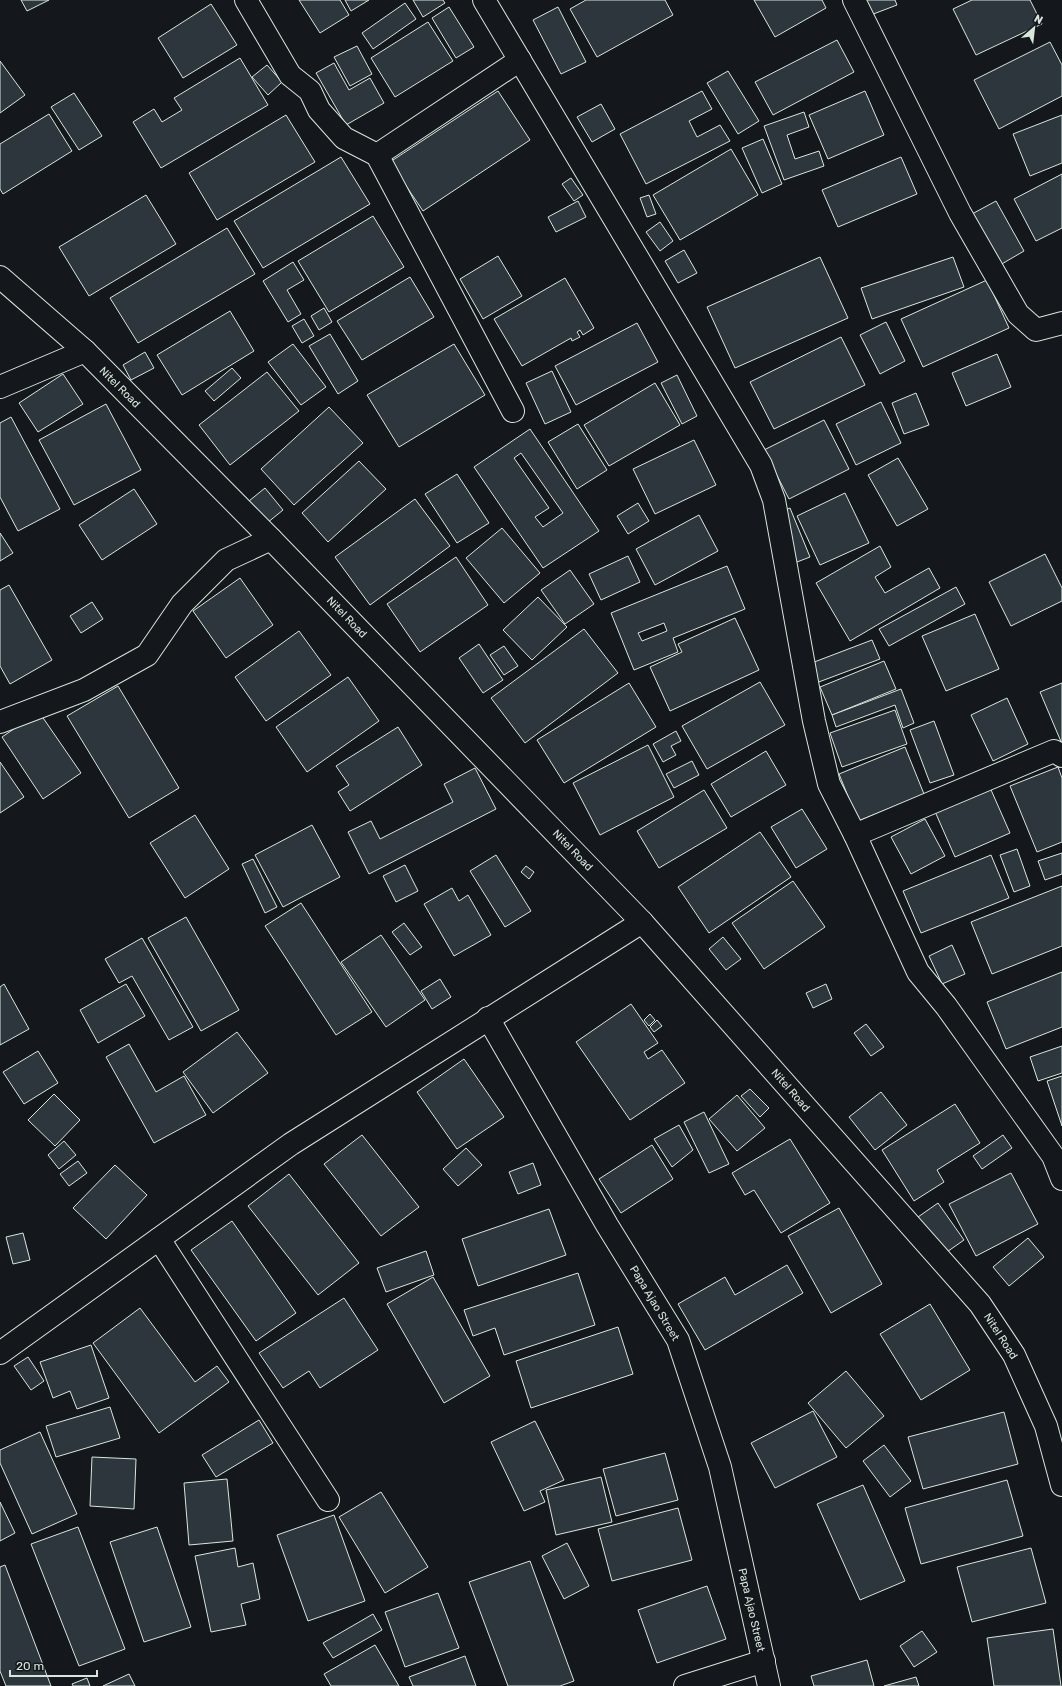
<svg xmlns="http://www.w3.org/2000/svg" width="1062" height="1686" viewBox="0 0 1062 1686" font-family="Rubik,sans-serif">
<style>
.building{fill:#2c363c;stroke:#d8e6dc;fill-rule:evenodd}
.lines{fill:none;stroke-linecap:round;stroke-linejoin:round}
.street-casing{stroke:#d8e6dc;stroke-width:24}
.street{stroke:#14181c;stroke-width:22}
.labels{text-anchor:middle;stroke-width:3;stroke-linejoin:round;paint-order:stroke}
.street-label{font-size:11px;fill:#d8e6dc;stroke:#14181c}
</style>
<rect width="100%" height="100%" fill="#14181c"/>
<g class="building">
<polygon points="21,0 49,0 27,11"/>
<polygon points="299,0 340,0 349,15 320,33"/>
<polygon points="345,0 369,0 351,11"/>
<polygon points="413,0 443,0 445,3 423,17"/>
<polygon points="586,0 665,0 673,15 597,57 570,9"/>
<polygon points="754,0 822,0 826,8 775,37"/>
<polygon points="863,0 895,0 897,5 868,16"/>
<polygon points="972,0 1030,0 1042,24 976,55 953,9"/>
<polygon points="405,3 416,19 373,49 362,33"/>
<polygon points="211,4 237,45 183,78 158,38"/>
<polygon points="449,7 474,47 456,58 432,18"/>
<polygon points="558,7 586,62 561,74 533,20"/>
<polygon points="428,22 453,61 395,97 371,58"/>
<polygon points="837,40 854,72 773,115 755,82"/>
<polygon points="1050,42 1062,65 1062,96 999,129 974,80"/>
<polygon points="357,46 372,74 350,86 334,57"/>
<polygon points="240,58 268,105 161,168 133,122 154,109 162,122 182,110 174,98"/>
<polygon points="0,61 25,95 0,113"/>
<polygon points="334,63 349,90 370,78 384,103 346,125 316,73"/>
<polygon points="267,65 282,82 268,95 252,77"/>
<polygon points="728,71 759,121 738,134 707,83"/>
<polygon points="498,91 530,140 423,211 390,162"/>
<polygon points="702,91 712,109 689,121 697,137 720,125 730,141 646,184 620,134"/>
<polygon points="865,91 884,135 828,159 809,115"/>
<polygon points="74,93 102,136 79,150 51,107"/>
<polygon points="601,104 615,129 592,142 577,117"/>
<polygon points="804,112 809,127 787,135 795,159 819,151 824,166 784,180 764,126"/>
<polygon points="49,114 72,151 3,194 0,189 0,144"/>
<polygon points="286,115 315,162 217,220 189,173"/>
<polygon points="1062,115 1062,163 1030,176 1013,134"/>
<polygon points="763,139 782,184 762,193 742,148"/>
<polygon points="731,149 758,195 680,240 653,195"/>
<polygon points="341,157 370,204 263,268 234,221"/>
<polygon points="901,157 917,194 838,227 822,190"/>
<polygon points="1062,174 1062,228 1036,241 1014,199"/>
<polygon points="571,178 583,195 574,201 562,184"/>
<polygon points="146,195 176,244 89,296 59,247"/>
<polygon points="649,195 656,214 647,217 640,198"/>
<polygon points="578,201 586,217 556,232 548,217"/>
<polygon points="996,201 1024,251 1000,265 972,214"/>
<polygon points="373,216 404,267 329,312 298,261"/>
<polygon points="660,222 673,241 660,251 646,232"/>
<polygon points="227,228 255,274 138,343 110,298"/>
<polygon points="684,250 697,273 678,283 665,261"/>
<polygon points="498,256 522,296 483,319 460,279"/>
<polygon points="820,257 848,318 735,368 707,307"/>
<polygon points="953,257 964,287 872,319 861,288"/>
<polygon points="293,262 304,280 287,290 301,314 288,322 263,281"/>
<polygon points="410,277 434,317 362,360 337,321"/>
<polygon points="565,278 594,328 583,335 580,330 577,332 580,337 572,341 571,338 522,366 494,319"/>
<polygon points="987,280 1009,328 923,367 901,319"/>
<polygon points="324,308 332,322 319,330 311,316"/>
<polygon points="230,311 254,351 182,395 157,355"/>
<polygon points="304,319 314,336 302,343 292,326"/>
<polygon points="886,322 905,361 880,374 860,335"/>
<polygon points="637,323 658,362 576,405 555,366"/>
<polygon points="330,334 358,381 338,394 309,346"/>
<polygon points="841,337 865,385 774,429 750,382"/>
<polygon points="293,344 326,387 301,405 268,362"/>
<polygon points="454,344 485,395 399,447 367,395"/>
<polygon points="145,352 154,368 131,380 123,365"/>
<polygon points="997,354 1011,387 966,406 952,373"/>
<polygon points="232,368 241,378 214,401 205,391"/>
<polygon points="552,371 571,412 545,424 526,383"/>
<polygon points="267,372 299,411 230,465 199,425"/>
<polygon points="63,374 83,404 38,432 19,403"/>
<polygon points="677,375 697,416 682,424 661,383"/>
<polygon points="655,383 680,425 609,466 584,425"/>
<polygon points="916,393 929,425 904,434 892,403"/>
<polygon points="881,402 901,443 856,465 836,424"/>
<polygon points="106,404 141,470 74,505 39,440"/>
<polygon points="329,407 363,443 294,505 261,469"/>
<polygon points="11,417 60,509 18,531 0,497 0,423"/>
<polygon points="824,420 849,469 789,499 764,450"/>
<polygon points="578,424 607,470 577,489 548,442"/>
<path d="M530,429l69,102 -56,37 -69,-101zM521,453l42,60 -20,14 -8,-10 14,-9 -35,-50z"/>
<polygon points="694,440 716,485 655,514 633,469"/>
<polygon points="898,458 928,509 897,526 868,475"/>
<polygon points="359,461 386,489 328,542 302,513"/>
<polygon points="457,474 489,523 457,543 425,494"/>
<polygon points="265,488 283,510 267,523 249,501"/>
<polygon points="134,489 157,524 102,560 79,525"/>
<polygon points="845,493 869,543 820,565 797,516"/>
<polygon points="415,499 450,546 370,605 335,557"/>
<polygon points="638,503 649,521 628,534 617,516"/>
<polygon points="790,508 810,557 797,562 777,513"/>
<polygon points="699,515 718,551 655,585 636,549"/>
<polygon points="502,528 540,573 504,603 466,558"/>
<polygon points="0,533 13,553 0,561"/>
<polygon points="880,546 891,567 875,577 885,593 929,568 940,588 850,641 816,583"/>
<polygon points="1045,554 1062,588 1062,601 1011,626 989,582"/>
<polygon points="628,556 640,582 601,600 589,574"/>
<polygon points="456,557 488,605 420,652 387,604"/>
<path d="M727,566l18,43 -72,29 5,14 -44,18 -23,-57zM664,623l3,8 -25,10 -4,-8z"/>
<polygon points="570,570 594,604 565,624 541,590"/>
<polygon points="240,578 273,625 226,658 193,611"/>
<polygon points="9,585 52,660 10,684 0,666 0,590"/>
<polygon points="956,587 965,604 889,646 879,629"/>
<polygon points="538,597 567,627 532,660 503,630"/>
<polygon points="92,602 103,619 81,633 70,616"/>
<polygon points="975,614 999,669 946,691 922,636"/>
<polygon points="735,618 759,670 670,711 650,667 682,652 678,644"/>
<polygon points="584,629 618,673 525,743 491,698"/>
<polygon points="299,631 331,675 266,721 235,677"/>
<polygon points="872,640 880,659 816,683 809,664"/>
<polygon points="479,644 503,680 483,693 459,658"/>
<polygon points="504,646 518,666 504,675 490,655"/>
<polygon points="884,661 896,689 832,715 820,687"/>
<polygon points="348,677 379,721 307,772 276,727"/>
<polygon points="760,682 785,725 707,769 682,726"/>
<polygon points="629,683 656,727 564,783 537,740"/>
<polygon points="1062,683 1062,744 1040,692"/>
<polygon points="118,686 179,788 129,818 67,716"/>
<polygon points="901,689 914,723 903,728 895,705 836,727 832,715"/>
<polygon points="1007,698 1028,744 993,761 971,715"/>
<polygon points="895,710 907,744 842,767 830,733"/>
<polygon points="39,712 81,773 43,799 2,737"/>
<polygon points="934,721 954,775 930,783 910,730"/>
<polygon points="398,727 422,765 350,811 338,792 349,785 336,766"/>
<polygon points="676,731 681,741 671,746 676,755 663,762 653,744"/>
<polygon points="648,745 674,797 600,835 573,783"/>
<polygon points="905,747 924,794 858,821 839,774"/>
<polygon points="766,751 786,785 731,817 711,784"/>
<polygon points="692,761 699,775 674,788 666,774"/>
<polygon points="0,762 24,797 0,813"/>
<polygon points="1058,767 1062,778 1062,842 1037,852 1010,786"/>
<polygon points="475,768 496,809 369,874 348,832 371,821 380,839 453,802 444,784"/>
<polygon points="988,783 1010,833 955,857 933,807"/>
<polygon points="704,790 727,828 659,868 637,831"/>
<polygon points="802,809 827,849 796,868 771,827"/>
<polygon points="195,815 229,869 185,898 150,843"/>
<polygon points="925,819 945,856 911,874 891,837"/>
<polygon points="312,825 340,877 283,907 255,855"/>
<polygon points="760,832 791,877 709,933 678,887"/>
<polygon points="1017,849 1030,886 1014,892 1000,855"/>
<polygon points="1062,853 1062,874 1045,880 1038,861"/>
<polygon points="496,855 531,911 505,927 470,871"/>
<polygon points="991,855 1009,898 921,933 903,891"/>
<polygon points="253,859 277,907 265,913 242,864"/>
<polygon points="405,865 418,891 396,902 383,876"/>
<polygon points="526,866 534,872 529,879 521,872"/>
<polygon points="793,881 825,927 764,969 732,923"/>
<polygon points="1062,886 1062,946 992,974 971,922"/>
<polygon points="452,888 459,901 468,895 491,935 454,956 424,904"/>
<polygon points="301,903 372,1012 336,1035 265,926"/>
<polygon points="186,917 239,1010 201,1031 148,938"/>
<polygon points="404,923 422,947 410,955 392,932"/>
<polygon points="381,935 425,1000 386,1027 341,962"/>
<polygon points="723,937 741,959 726,970 709,949"/>
<polygon points="142,938 193,1027 169,1040 132,976 119,983 105,959"/>
<polygon points="952,945 965,974 942,984 929,956"/>
<polygon points="1062,972 1062,1027 1006,1049 987,1002"/>
<polygon points="440,979 451,997 432,1009 421,991"/>
<polygon points="4,984 29,1029 0,1045 0,987"/>
<polygon points="126,984 145,1016 98,1043 80,1010"/>
<polygon points="826,984 832,999 813,1008 806,993"/>
<polygon points="631,1004 658,1043 644,1052 648,1059 662,1050 685,1083 630,1120 576,1042"/>
<polygon points="650,1014 655,1020 649,1026 644,1020"/>
<polygon points="657,1020 662,1026 654,1032 650,1027"/>
<polygon points="866,1024 884,1047 871,1056 854,1033"/>
<polygon points="237,1032 268,1073 213,1113 183,1072"/>
<polygon points="129,1044 156,1092 184,1076 206,1115 154,1143 106,1057"/>
<polygon points="1062,1046 1062,1073 1038,1081 1030,1057"/>
<polygon points="38,1051 58,1083 24,1104 3,1072"/>
<polygon points="464,1059 504,1117 457,1149 417,1092"/>
<polygon points="1062,1076 1062,1126 1047,1081"/>
<polygon points="750,1089 769,1108 760,1117 741,1096"/>
<polygon points="881,1092 907,1125 875,1150 849,1117"/>
<polygon points="54,1094 80,1120 55,1146 28,1120"/>
<polygon points="737,1095 765,1128 737,1151 709,1119"/>
<polygon points="955,1104 980,1143 937,1170 944,1182 914,1201 882,1150"/>
<polygon points="704,1112 729,1164 709,1173 684,1122"/>
<polygon points="679,1125 693,1150 672,1167 654,1139"/>
<polygon points="362,1135 419,1207 381,1236 324,1164"/>
<polygon points="1003,1135 1012,1148 982,1169 973,1156"/>
<polygon points="790,1139 830,1203 781,1233 754,1190 745,1195 732,1173"/>
<polygon points="64,1141 76,1155 59,1169 48,1155"/>
<polygon points="652,1145 673,1179 621,1213 599,1179"/>
<polygon points="466,1148 482,1165 458,1186 443,1169"/>
<polygon points="78,1161 87,1173 69,1186 60,1174"/>
<polygon points="533,1163 541,1185 518,1194 509,1172"/>
<polygon points="115,1165 147,1195 106,1239 73,1208"/>
<polygon points="1011,1173 1038,1224 976,1256 949,1204"/>
<polygon points="289,1174 359,1263 318,1295 248,1206"/>
<polygon points="938,1203 964,1240 944,1254 918,1217"/>
<polygon points="839,1208 882,1284 831,1313 788,1236"/>
<polygon points="549,1209 566,1255 478,1286 462,1239"/>
<polygon points="232,1221 296,1313 256,1341 191,1250"/>
<polygon points="23,1233 30,1260 13,1264 6,1237"/>
<polygon points="1028,1238 1044,1257 1009,1286 993,1267"/>
<polygon points="426,1251 434,1275 386,1292 377,1268"/>
<polygon points="787,1265 803,1293 705,1350 678,1304 725,1277 735,1295"/>
<polygon points="578,1273 595,1325 504,1355 495,1328 473,1336 464,1310"/>
<polygon points="433,1277 490,1376 444,1403 387,1304"/>
<polygon points="344,1298 378,1350 320,1388 309,1371 283,1388 259,1353"/>
<polygon points="930,1304 970,1370 921,1400 880,1334"/>
<polygon points="140,1308 195,1382 217,1366 229,1382 159,1433 93,1343"/>
<polygon points="618,1327 633,1374 531,1408 516,1361"/>
<polygon points="91,1345 109,1398 77,1409 70,1391 53,1398 40,1362"/>
<polygon points="28,1357 44,1381 31,1390 14,1366"/>
<polygon points="846,1371 884,1416 846,1448 808,1403"/>
<polygon points="110,1407 120,1438 56,1457 46,1426"/>
<polygon points="813,1411 837,1457 775,1488 751,1443"/>
<polygon points="1004,1412 1018,1464 923,1489 908,1437"/>
<polygon points="259,1420 273,1443 216,1477 202,1455"/>
<polygon points="535,1421 564,1480 540,1491 545,1502 524,1511 491,1442"/>
<polygon points="40,1432 77,1514 32,1534 0,1463 0,1450"/>
<polygon points="884,1445 911,1481 890,1497 863,1461"/>
<polygon points="665,1453 678,1500 616,1516 603,1469"/>
<polygon points="92,1457 136,1459 134,1509 90,1506"/>
<polygon points="601,1477 612,1522 556,1535 546,1490"/>
<polygon points="227,1479 233,1541 189,1545 184,1483"/>
<polygon points="1007,1480 1023,1536 921,1564 905,1508"/>
<polygon points="863,1485 905,1581 860,1600 817,1504"/>
<polygon points="381,1492 428,1567 385,1593 339,1517"/>
<polygon points="0,1502 15,1533 0,1541"/>
<polygon points="678,1508 692,1560 612,1581 598,1529"/>
<polygon points="334,1515 365,1601 308,1621 277,1535"/>
<polygon points="78,1527 125,1649 79,1666 31,1544"/>
<polygon points="157,1527 191,1627 144,1642 110,1542"/>
<polygon points="567,1543 589,1586 564,1599 542,1556"/>
<polygon points="235,1548 238,1567 253,1563 260,1599 241,1604 246,1625 211,1632 195,1556"/>
<polygon points="1031,1548 1046,1603 972,1622 957,1567"/>
<polygon points="530,1561 574,1681 560,1686 508,1686 469,1582"/>
<polygon points="5,1565 51,1686 6,1686 0,1671 0,1567"/>
<polygon points="707,1586 726,1639 657,1663 638,1610"/>
<polygon points="438,1593 459,1648 405,1667 385,1612"/>
<polygon points="373,1614 382,1630 333,1658 323,1643"/>
<polygon points="1053,1629 1061,1686 994,1686 987,1638"/>
<polygon points="922,1631 937,1652 914,1667 900,1646"/>
<polygon points="375,1645 399,1686 331,1686 324,1674"/>
<polygon points="465,1656 476,1686 413,1686 409,1677"/>
<polygon points="867,1660 874,1686 814,1686 811,1676"/>
<polygon points="129,1674 135,1686 103,1686"/>
<polygon points="916,1677 919,1686 884,1686"/>
<polygon points="87,1678 90,1686 73,1686 72,1684"/>
</g>
<g class="lines">
<g class="street-casing">
<g id="street">
<polyline points="246,0 290,75 310,91 319,110 344,138 377,155 513,411"/>
<polyline points="484,0 761,465 774,500 814,721 829,784 855,835 918,972 946,1006 1053,1156 1062,1179"/>
<polyline points="854,0 960,213 1018,314 1036,330 1062,323"/>
<polyline points="377,155 520,60"/>
<polyline points="0,277 85,351 271,539 642,922 980,1304 1014,1355 1046,1426 1062,1485"/>
<polyline points="0,387 85,351"/>
<polyline points="0,722 84,690 147,655 182,604 226,560 271,539"/>
<polyline points="855,835 1054,751 1062,756"/>
<polyline points="488,1018 607,1225 678,1340 720,1467 769,1686"/>
<polyline points="159,1239 328,1500"/>
<polyline points="0,1353 291,1144 642,922"/>
<polyline points="685,1686 764,1661"/>
</g>
</g>
<use href="#street" class="street"/>
</g>
<g class="labels">
<g class="street-label">
<text transform="translate(120 387) rotate(45)" y="4">Nitel Road</text>
<text transform="translate(347 617) rotate(46)" y="4">Nitel Road</text>
<text transform="translate(573 850) rotate(46)" y="4">Nitel Road</text>
<text transform="translate(791 1090) rotate(49)" y="4">Nitel Road</text>
<text transform="translate(655 1303) rotate(59)" y="4">Papa Ajao Street</text>
<text transform="translate(1001 1336) rotate(57)" y="4">Nitel Road</text>
<text transform="translate(752 1610) rotate(77)" y="4">Papa Ajao Street</text>
</g>
</g>
<g transform="translate(1034 28) rotate(28)" stroke="#14181c" stroke-width="3" paint-order="stroke">
<path d="M0-3L7 15L0 10L-7 15Z" fill="#d8e6dc"/>
<text y="-6" font-size="11" font-weight="bold" text-anchor="middle" fill="#d8e6dc">N</text>
</g>
<path d="M10 1670v6h87v-6" fill="none" stroke="#d8e6dc" stroke-width="2"/>
<text x="16" y="1670" font-size="12" fill="#d8e6dc" stroke="#14181c" stroke-width="3" paint-order="stroke">20 m</text>
</svg>
